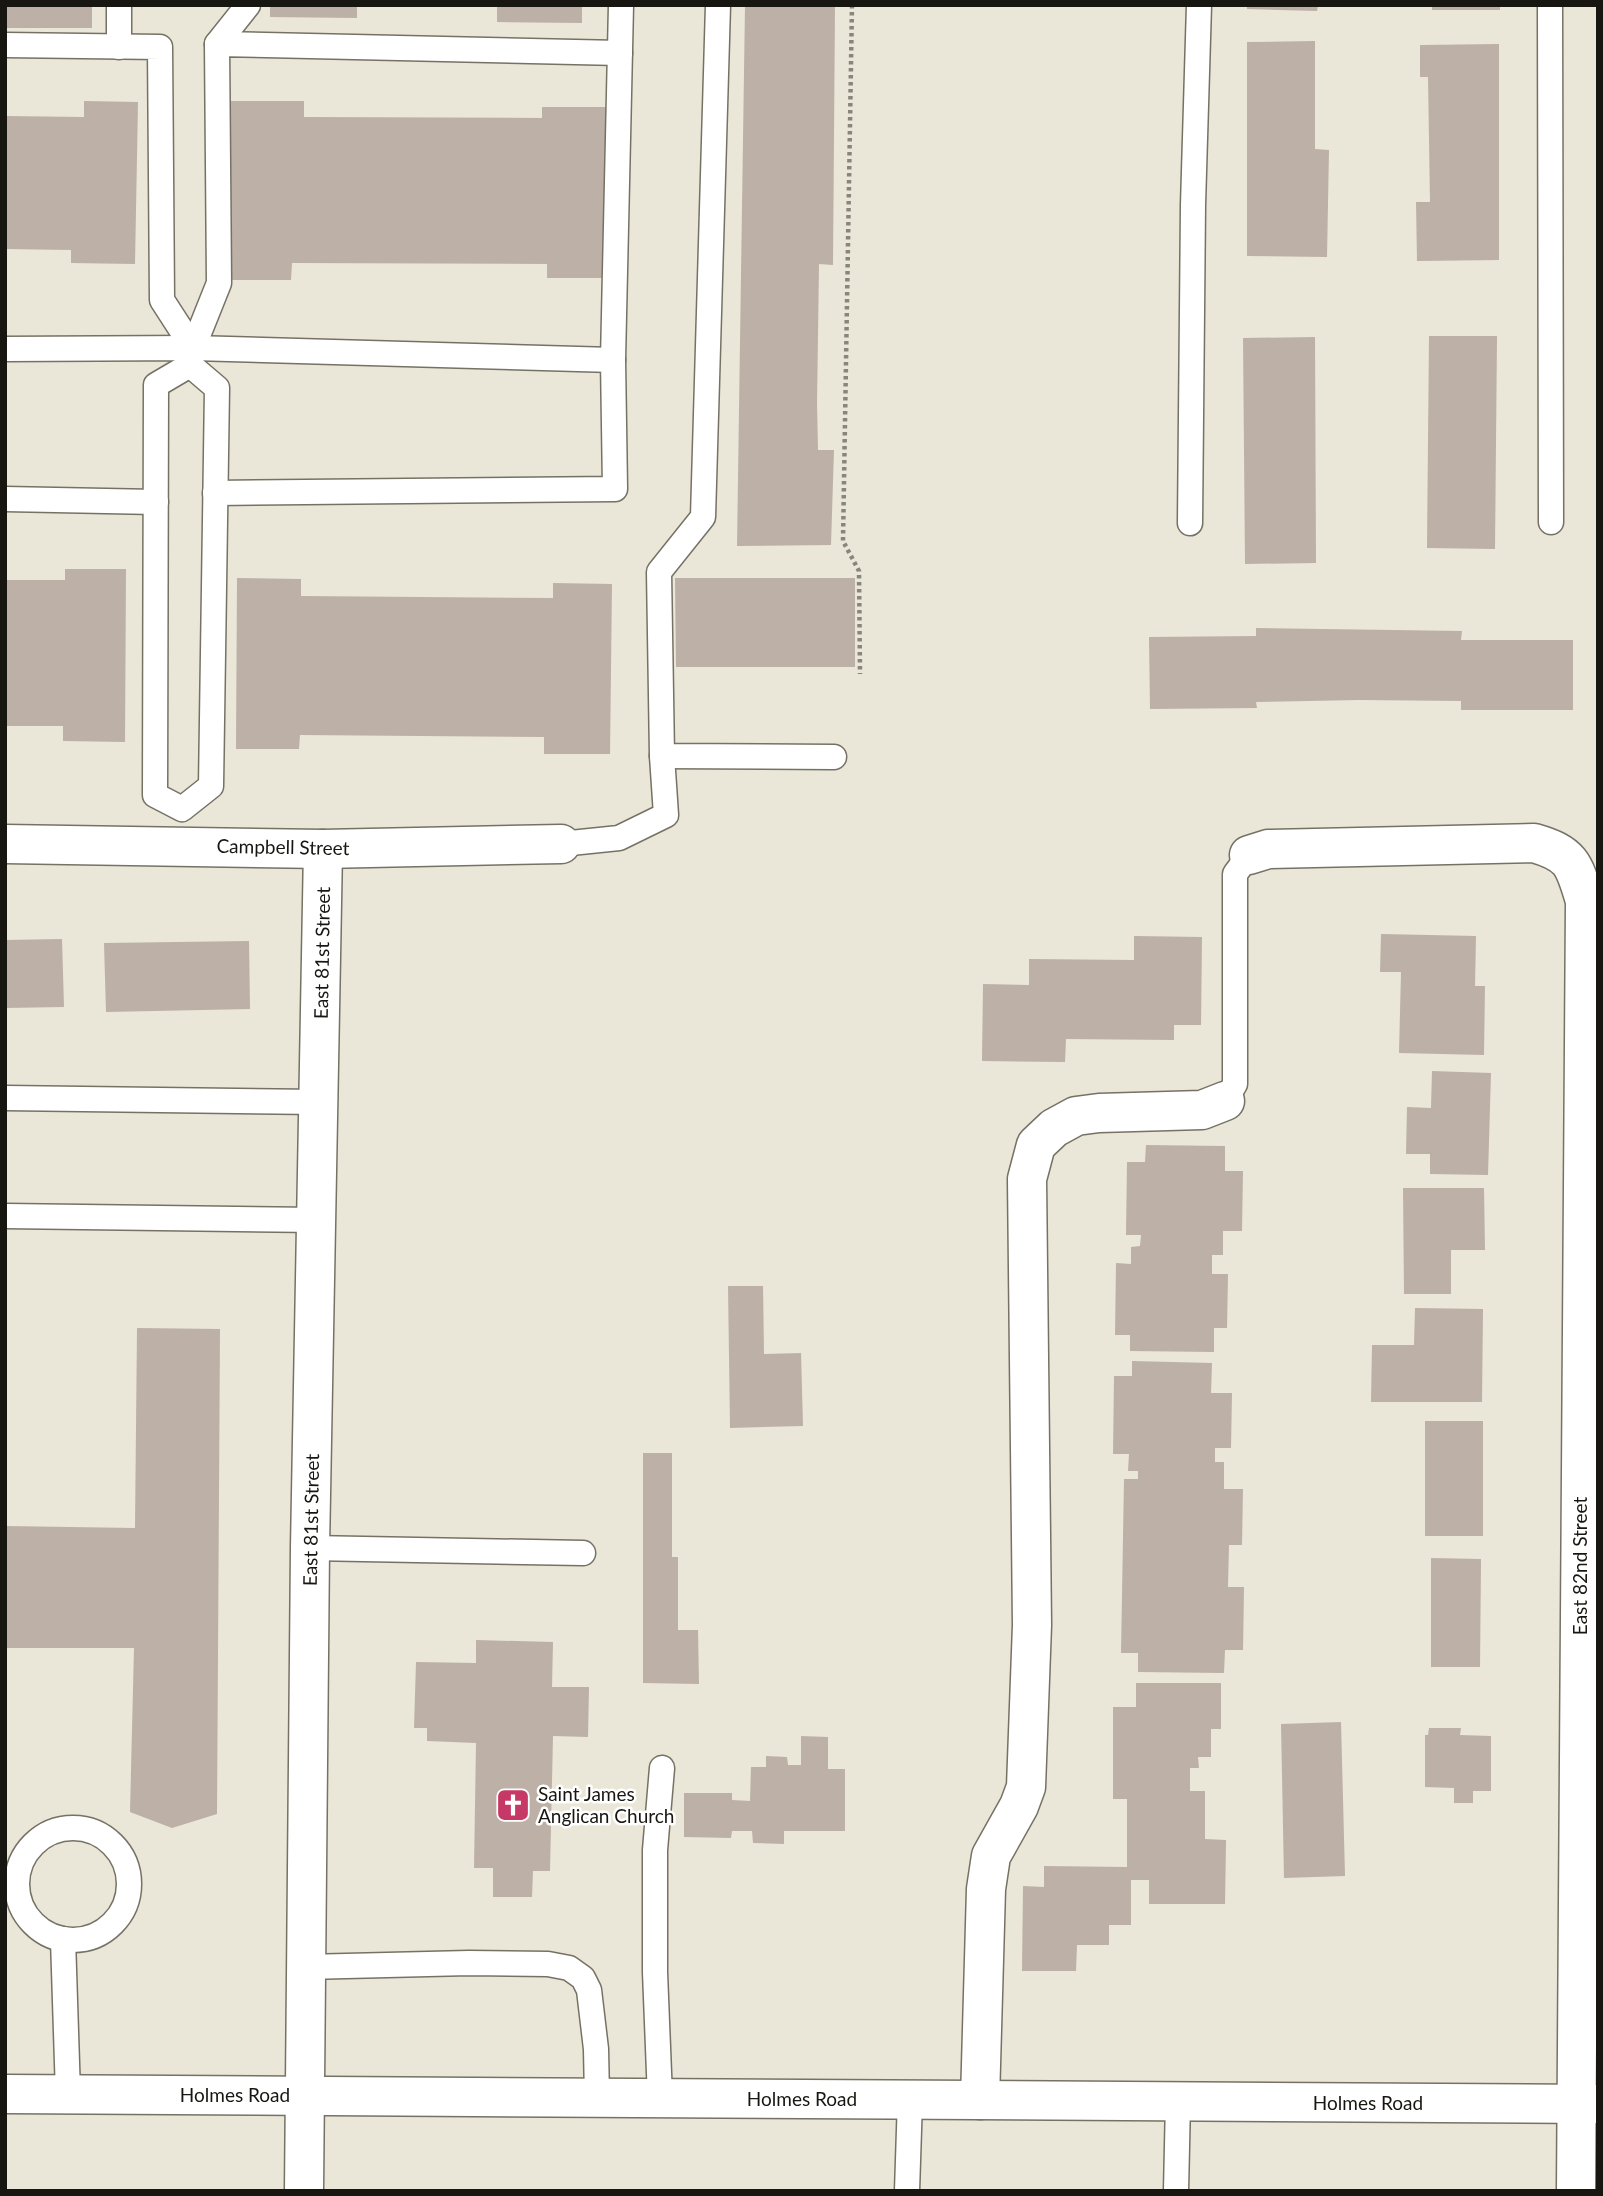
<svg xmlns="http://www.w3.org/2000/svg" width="1603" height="2196" viewBox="0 0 1603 2196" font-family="Lato,sans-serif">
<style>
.building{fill:#bdb0a7}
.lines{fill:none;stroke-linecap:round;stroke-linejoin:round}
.service-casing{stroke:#757265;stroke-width:27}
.minor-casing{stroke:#757265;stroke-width:41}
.secondary-casing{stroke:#757265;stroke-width:41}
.path{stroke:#88867c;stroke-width:4.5;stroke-dasharray:3.5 3.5;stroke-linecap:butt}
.service{stroke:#fff;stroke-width:24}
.minor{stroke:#fff;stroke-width:38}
.secondary{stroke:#fff;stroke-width:38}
.labels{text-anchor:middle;stroke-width:5;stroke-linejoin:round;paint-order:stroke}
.street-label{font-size:19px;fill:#171611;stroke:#fff}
.poi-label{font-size:19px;fill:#171611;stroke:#fff;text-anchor:start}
</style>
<rect width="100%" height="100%" fill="#eae6d8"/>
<g class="building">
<rect x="5" y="5" width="87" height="23"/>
<polygon points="270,5 357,5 357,18 270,17"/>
<polygon points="497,5 582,5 582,23 497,22"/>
<polygon points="745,5 835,5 833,265 819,264 817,404 818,450 834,450 831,545 737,546"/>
<polygon points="1247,5 1318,5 1317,11 1247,9"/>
<rect x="1432" y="5" width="68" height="5"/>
<polygon points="1315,41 1315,149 1329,150 1327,257 1247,256 1247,42"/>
<polygon points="1499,44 1499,260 1417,261 1416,202 1430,202 1428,77 1420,77 1420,45"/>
<polygon points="84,101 138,102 135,264 71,263 71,250 5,249 5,116 84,117"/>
<polygon points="230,101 304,101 304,117 542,118 542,107 609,107 607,278 547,278 547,264 292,263 291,280 230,280"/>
<polygon points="1429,336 1497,336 1495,549 1427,548"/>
<polygon points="1315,337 1316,563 1245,564 1243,338"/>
<polygon points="65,569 126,569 125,742 63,741 63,726 5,726 5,580 65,580"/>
<polygon points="237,578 301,579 301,596 553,598 553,583 612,584 610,754 544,754 544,737 300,735 299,749 236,749"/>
<polygon points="675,578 855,578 855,667 676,667"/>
<polygon points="1256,628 1462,631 1461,640 1573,640 1573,710 1461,710 1461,701 1359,700 1256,702 1257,708 1150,709 1149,637 1256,636"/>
<polygon points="1381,934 1476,936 1475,986 1485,986 1484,1055 1399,1053 1401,972 1380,972"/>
<polygon points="1134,936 1202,937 1201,1025 1174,1025 1174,1040 1066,1039 1065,1062 982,1061 983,984 1029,985 1029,959 1134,960"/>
<polygon points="62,939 64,1007 5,1008 5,940"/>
<polygon points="249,941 250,1009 106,1012 104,943"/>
<polygon points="1432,1071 1491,1073 1488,1175 1430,1174 1430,1154 1406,1154 1407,1107 1431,1108"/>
<polygon points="1146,1145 1225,1146 1225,1171 1243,1171 1242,1231 1223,1231 1223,1255 1212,1255 1212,1274 1228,1274 1227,1328 1214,1328 1214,1352 1130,1351 1130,1335 1115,1335 1116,1263 1131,1264 1131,1247 1140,1246 1141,1235 1126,1235 1127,1162 1145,1162"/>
<polygon points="1403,1188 1484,1188 1485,1250 1451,1250 1451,1294 1404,1294"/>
<polygon points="728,1286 763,1286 764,1354 801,1353 803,1426 730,1428"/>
<polygon points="1415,1308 1483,1309 1482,1402 1371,1402 1372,1345 1414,1345"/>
<polygon points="137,1328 220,1329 217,1814 172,1828 130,1812 134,1648 5,1648 5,1526 135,1528"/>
<polygon points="1132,1361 1212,1363 1211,1393 1232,1393 1231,1448 1215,1448 1215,1462 1224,1462 1224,1489 1243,1489 1242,1545 1229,1545 1228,1587 1244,1587 1243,1650 1225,1650 1224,1673 1138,1672 1138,1653 1121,1653 1124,1479 1138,1479 1138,1471 1128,1471 1129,1454 1113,1454 1114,1376 1132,1376"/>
<rect x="1425" y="1421" width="58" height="115"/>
<polygon points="643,1453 672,1453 672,1557 678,1557 678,1630 698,1630 699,1684 643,1683"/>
<polygon points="1431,1558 1481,1559 1480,1667 1431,1667"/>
<polygon points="476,1640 553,1642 552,1687 589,1687 588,1737 553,1736 550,1871 533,1871 532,1897 493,1897 493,1868 474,1868 476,1743 427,1741 427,1728 414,1728 416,1662 476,1663"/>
<polygon points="1136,1683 1221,1683 1221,1729 1211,1729 1211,1757 1198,1757 1199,1768 1190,1768 1190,1791 1205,1791 1205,1839 1226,1840 1225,1904 1149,1904 1149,1880 1131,1880 1131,1925 1109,1925 1109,1945 1077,1945 1076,1971 1022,1971 1023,1886 1044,1887 1044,1866 1127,1867 1127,1799 1113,1799 1113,1707 1136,1707"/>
<polygon points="1341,1722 1345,1876 1284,1878 1281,1724"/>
<polygon points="1429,1728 1461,1728 1460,1735 1491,1736 1491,1791 1473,1791 1473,1803 1454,1803 1454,1788 1425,1787 1425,1735 1428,1735"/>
<polygon points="801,1736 828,1737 828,1769 845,1769 845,1831 784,1831 784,1844 753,1843 752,1831 732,1831 731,1838 684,1837 684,1793 732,1793 732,1800 750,1801 751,1767 766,1767 766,1756 787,1757 788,1765 801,1765"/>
</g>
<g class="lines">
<g class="service-casing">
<g id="service">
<polyline points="718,5 703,517 659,572 662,756 834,757"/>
<polyline points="1550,5 1551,522"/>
<polyline points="217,44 248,5"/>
<polyline points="5,45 160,47 162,300 193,348"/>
<polyline points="119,47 119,5"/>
<polyline points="5,349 193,348 613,360 615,489 215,493"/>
<polyline points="613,360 621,5"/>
<polyline points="191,361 193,348 219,283 217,44 620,53"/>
<polygon points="190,365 217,388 211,786 182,809 155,795 156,385"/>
<polyline points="5,499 156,502"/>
<polyline points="1190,523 1193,205 1199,5"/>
<polyline points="561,844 619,838 666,815 662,756"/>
<polyline points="5,1098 319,1102"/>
<polyline points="1225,1101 1235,1084 1235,874 1249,855"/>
<polyline points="5,1216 317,1220"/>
<polyline points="310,1548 583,1553"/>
<circle cx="73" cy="1884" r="56"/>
<polyline points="63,1939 68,2094"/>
<polyline points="305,1967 469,1963 548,1964 569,1968 583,1978 589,1990 596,2049 597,2097"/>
<polyline points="660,2098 655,1972 655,1850 662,1768"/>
<polyline points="907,2191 910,2099"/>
<polyline points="1176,2191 1178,2101"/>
</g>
</g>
<g class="minor-casing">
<g id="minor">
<polyline points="5,844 323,849 561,844"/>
<path d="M1249,855l19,-6 266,-6c38,11 40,21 51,58l-9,1290"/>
<polyline points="980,2100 986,1889 991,1856 1019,1806 1026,1787 1032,1625 1027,1179 1036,1145 1054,1128 1076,1116 1099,1113 1202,1110 1225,1101"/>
<polyline points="304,2191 310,1548 323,849"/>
</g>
</g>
<g class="secondary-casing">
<polyline id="secondary" points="5,2094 1598,2104"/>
</g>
<polyline class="path" points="852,5 843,541 859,571 860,674"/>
<use href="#service" class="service"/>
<use href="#minor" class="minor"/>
<use href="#secondary" class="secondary"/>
</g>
<defs>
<g id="church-square" transform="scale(1.75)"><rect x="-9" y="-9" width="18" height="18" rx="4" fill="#c63866" stroke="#fff"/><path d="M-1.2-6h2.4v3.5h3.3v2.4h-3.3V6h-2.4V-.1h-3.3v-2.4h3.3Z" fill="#fff"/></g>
</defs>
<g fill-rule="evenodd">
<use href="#church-square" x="513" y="1805"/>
</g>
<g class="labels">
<g class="street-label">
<text transform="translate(283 847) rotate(1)" y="7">Campbell Street</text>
<text transform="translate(322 953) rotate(-89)" y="7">East 81st Street</text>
<text transform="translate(311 1520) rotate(-89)" y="7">East 81st Street</text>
<text transform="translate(1580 1566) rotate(-90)" y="7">East 82nd Street</text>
<text x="235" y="2102">Holmes Road</text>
<text x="802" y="2106">Holmes Road</text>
<text x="1368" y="2110">Holmes Road</text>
</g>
<g class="poi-label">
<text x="538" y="1801">Saint James<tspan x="538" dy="22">Anglican Church</tspan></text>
</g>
</g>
<rect width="1603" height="2196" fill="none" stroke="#171611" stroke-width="14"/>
</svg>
